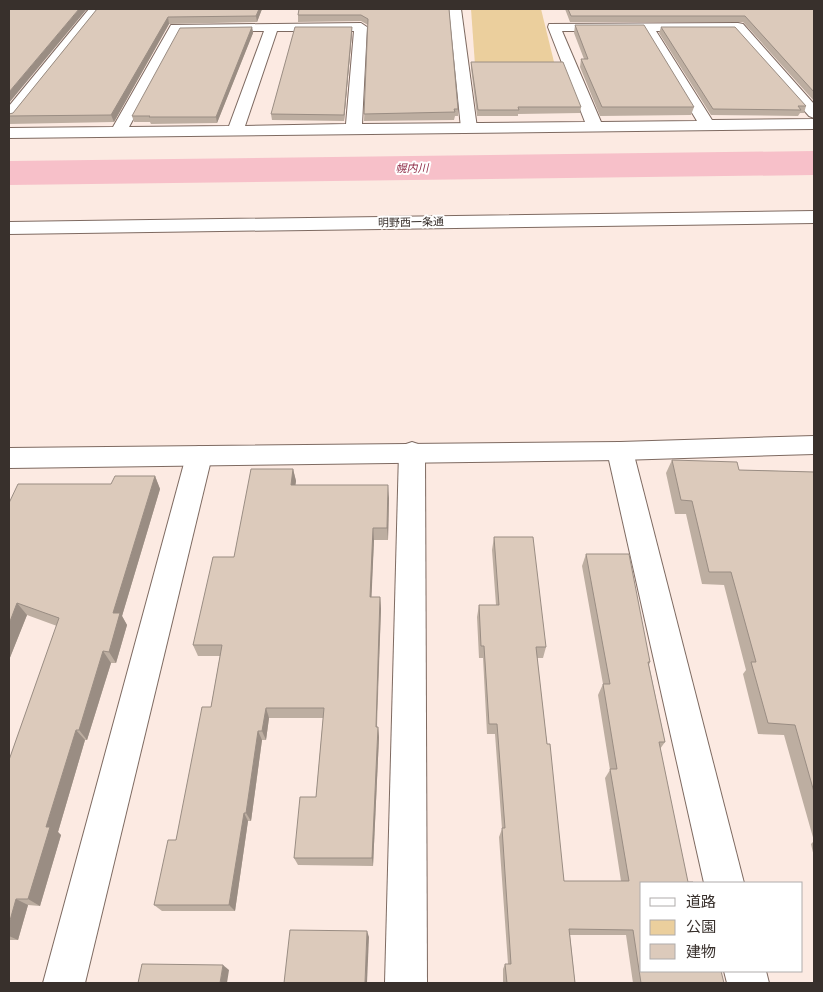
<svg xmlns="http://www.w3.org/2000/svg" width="823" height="992" viewBox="0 0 823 992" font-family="Barlow,'Noto Sans JP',sans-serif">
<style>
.green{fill:#ebcf9d}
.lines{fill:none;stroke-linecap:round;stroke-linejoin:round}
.river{fill:#f7c0c9;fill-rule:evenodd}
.minor-casing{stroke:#7e6a61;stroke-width:2}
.tertiary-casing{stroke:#7e6a61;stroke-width:2}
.minor{fill:#fff;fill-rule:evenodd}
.tertiary{fill:#fff;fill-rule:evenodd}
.wall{fill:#bdaea1}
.shaded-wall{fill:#9a8d83}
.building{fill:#dccabb;stroke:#9a8d83}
.labels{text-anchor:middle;stroke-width:4;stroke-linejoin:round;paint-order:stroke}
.far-water-label{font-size:11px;font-style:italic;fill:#902d48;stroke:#fff}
.far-street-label{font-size:11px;fill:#38302c;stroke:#fff}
</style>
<rect width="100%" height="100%" fill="#fceae2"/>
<polygon class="green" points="471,9 541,9 555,66 475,65"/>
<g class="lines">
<polygon class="river" points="814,151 814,175 9,185 9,161"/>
<g class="minor-casing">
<g id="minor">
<polygon points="89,9 101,9 15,119 9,121 9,106"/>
<path d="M361,23l6,4 -5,97 223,-2 -37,-95 1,-3 189,-1 5,1 71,80v14l-5,-2 -75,-85h-78l56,89 102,-1v10l-805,9v-10l104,-1 58,-102zM264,31l-35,95 -100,1 51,-95zM277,31h77l-8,93 -101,2zM562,31h81l54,90 -96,1z"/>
<polygon points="412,442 421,445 425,452 427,983 385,983 399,452 403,445"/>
<polygon points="620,442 629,444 633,451 744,883 704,883 607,451 611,444"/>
<polygon points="199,446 208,449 212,456 85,983 43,983 186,456 190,449"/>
<polygon points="724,971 766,971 769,983 727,983"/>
</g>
</g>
<g class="tertiary-casing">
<g id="tertiary">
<polygon points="449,9 461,9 477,128 475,131 463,131 461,128"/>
<polygon points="814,211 814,223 9,234 9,222"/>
<polygon points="814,436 814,454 620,460 9,468 9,448 620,442"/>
</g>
</g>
<use href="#minor" class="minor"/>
<use href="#tertiary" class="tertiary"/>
</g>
<g class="wall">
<polygon points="97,9 262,9 257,22 169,24 114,122 9,124 9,114 13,113"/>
<polygon points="449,9 458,109 458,116 455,116 454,120 364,121 368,25 361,21 298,22 298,15"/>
<polygon points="565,9 814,9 814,101 743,22 570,22"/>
<polygon points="575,25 694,107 691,115 600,116 580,67 581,59 584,59 574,33"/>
<polygon points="252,27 253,33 217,123 151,124 150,122 134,122 132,116"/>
<polygon points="661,27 806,106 804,113 800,113 798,116 711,115 659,33"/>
<polygon points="352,33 344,121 272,120 271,114"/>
<polygon points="471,62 581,107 580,113 518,114 518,116 477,116 471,68"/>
<polygon points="672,460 739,470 814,472 814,857 811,844 814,841 784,735 758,734 743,674 746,670 724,585 702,584 686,514 675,514 666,473"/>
<polygon points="293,469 296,481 295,485 389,498 388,540 374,540 371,597 380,597 381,609 377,727 378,727 379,737 373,866 298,865 294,858 316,797 323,718 269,718 266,740 262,740 251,821 248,821 235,911 162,911 154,905 176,840 211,707 220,656 198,656 193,645"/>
<polygon points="155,476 160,489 122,616 127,625 116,663 111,663 87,740 85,740 58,832 61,835 40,906 28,905 18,940 9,940 9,760 57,626 27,615 9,660 9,503"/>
<polygon points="494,537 546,647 543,658 537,658 547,744 564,881 621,881 605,778 610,770 598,695 603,684 582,566 586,554 650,662 649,665 665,742 660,749 642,883 724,983 633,983 626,935 570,935 575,983 503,983 503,969 505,964 508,964 499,837 502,829 495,734 487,734 483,658 479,658 477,617 479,605 496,605 492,550"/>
</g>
<g class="shaded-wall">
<polygon points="79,9 87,9 9,103 9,92"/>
<polygon points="259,9 262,9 257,22 256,16"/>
<polygon points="168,17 169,24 114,122 111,115"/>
<polygon points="252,27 253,33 217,123 216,117"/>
<polygon points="352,27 352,33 344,121 344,115"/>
<polygon points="293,469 296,481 294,498 291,485"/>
<polygon points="155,476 160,489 122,616 127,625 116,663 109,652 113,613"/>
<polygon points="388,485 389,498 388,540 387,528"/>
<polygon points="373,528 374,540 371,609 370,597"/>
<polygon points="380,597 381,609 376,737 376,727"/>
<polygon points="17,603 27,615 9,660 9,624"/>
<polygon points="103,651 111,663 87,740 79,730"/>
<polygon points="266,708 269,718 266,740 262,731"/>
<polygon points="378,727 379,737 373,866 372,858"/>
<polygon points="76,730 85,740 58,832 61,835 40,906 28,899 46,827"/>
<polygon points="258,731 262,740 251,821 246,813"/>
<polygon points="244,813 248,821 235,911 229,905"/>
<polygon points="16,899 28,905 18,940 9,936 9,924"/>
<polygon points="367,931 369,937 367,983 365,983"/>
<polygon points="223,965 229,970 227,983 220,983"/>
</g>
<g class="building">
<polygon points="9,9 79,9 9,92"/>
<polygon points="97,9 259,9 256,16 168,17 111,115 9,116 9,114 13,113"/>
<polygon points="299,9 449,9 458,109 454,109 455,112 364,114 368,19 361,15 298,15"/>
<polygon points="568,9 814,9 814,92 745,16 571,16"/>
<polygon points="575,25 644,25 694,107 602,107 581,59 588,59"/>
<polygon points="252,27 216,117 149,117 150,116 132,116 180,28"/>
<polygon points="295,27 352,27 344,115 271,114"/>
<polygon points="661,27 735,27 806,106 798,106 801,110 713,109"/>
<polygon points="471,62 563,62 581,107 518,107 519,110 478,110"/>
<polygon points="672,460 737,462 739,470 814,472 814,792 795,725 768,723 751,662 756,662 731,572 709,572 692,501 681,500"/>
<polygon points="251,469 293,469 291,485 388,485 387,528 373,528 370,597 380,597 376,727 378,727 372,858 294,858 300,797 316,797 324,708 266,708 262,731 258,731 246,813 244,813 229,905 154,905 168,840 176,840 202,707 211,707 222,645 193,645 213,557 234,557"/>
<polygon points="115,476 155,476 113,613 120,613 109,652 103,651 79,730 76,730 46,827 50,827 28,899 16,899 9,924 9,760 59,618 17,603 9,624 9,503 18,484 111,484"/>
<polygon points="494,537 533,537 546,647 536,647 547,744 550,744 564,881 629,881 610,769 617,769 603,684 610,684 586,554 629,554 650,662 648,662 665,742 659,742 688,882 693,882 693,883 642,883 642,971 721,971 724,983 641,983 633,930 569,929 575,983 507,983 505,964 511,964 502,828 505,828 497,724 489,724 484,646 481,646 479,605 499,605"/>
<polygon points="290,930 367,931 365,983 284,983"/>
<polygon points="142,964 223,965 220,983 138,983"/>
</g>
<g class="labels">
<g class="far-water-label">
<text transform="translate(412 168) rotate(-1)" y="4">幌内川</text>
</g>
<g class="far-street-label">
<text transform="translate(411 222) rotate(-1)" y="4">明野西一条通</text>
</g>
</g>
<rect width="823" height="992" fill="none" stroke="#38302c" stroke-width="20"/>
<rect x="640" y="882" width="162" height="90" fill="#ffffff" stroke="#afacab"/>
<rect x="650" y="898" width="25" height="8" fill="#ffffff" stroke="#afacab"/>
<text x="686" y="907" font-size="15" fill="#38302c">道路</text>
<rect x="650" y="920" width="25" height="15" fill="#ebcf9d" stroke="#afacab"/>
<text x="686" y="932" font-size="15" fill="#38302c">公園</text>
<rect x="650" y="944" width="25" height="15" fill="#dccabb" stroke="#afacab"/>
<text x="686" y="957" font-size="15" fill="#38302c">建物</text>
</svg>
